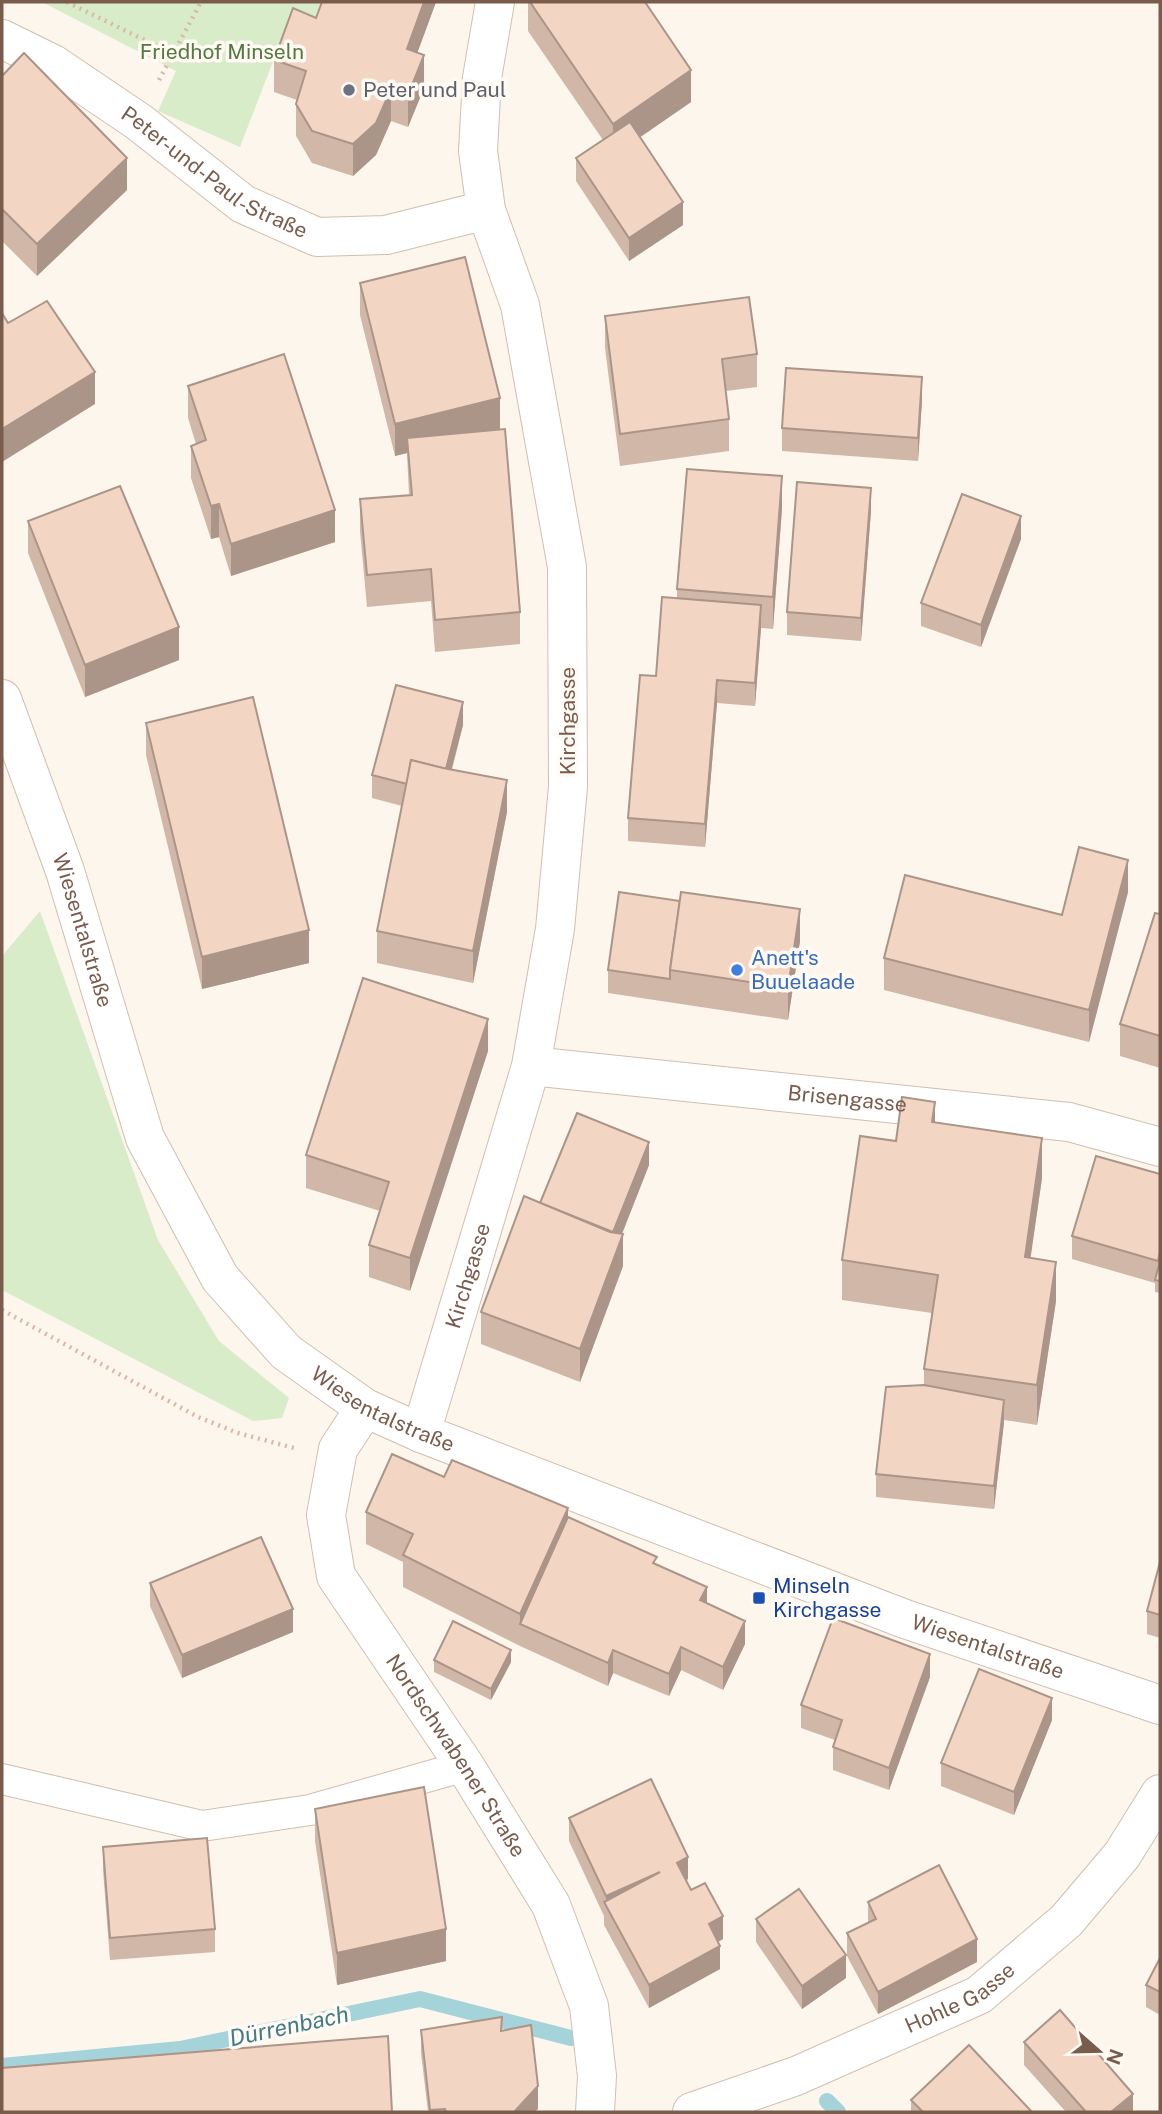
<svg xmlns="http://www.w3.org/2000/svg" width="1162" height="2114" viewBox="0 0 1162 2114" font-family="'Public Sans',sans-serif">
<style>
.green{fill:#d8ecc9}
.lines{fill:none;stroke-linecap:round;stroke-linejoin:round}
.stream{stroke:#a5d3da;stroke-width:16}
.service-casing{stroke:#d1beb0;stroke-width:32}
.minor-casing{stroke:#d1beb0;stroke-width:40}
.tertiary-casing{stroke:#d1beb0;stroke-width:40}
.path{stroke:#d9b8a5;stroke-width:4.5;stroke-dasharray:2 5;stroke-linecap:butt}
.service{stroke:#fff;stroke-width:30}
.minor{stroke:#fff;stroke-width:38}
.tertiary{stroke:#fff;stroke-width:38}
.wall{fill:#d1b7a8}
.shaded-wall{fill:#aa9588}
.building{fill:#f3d5c3;stroke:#aa9588;stroke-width:2}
.worship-dot{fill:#6b7280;stroke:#fffaf3;stroke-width:2.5}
.shop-dot{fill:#3f7fe0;stroke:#fffaf3;stroke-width:2.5}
.transit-dot{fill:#1a4fb4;stroke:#fffaf3;stroke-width:2.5}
.labels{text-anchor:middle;stroke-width:7;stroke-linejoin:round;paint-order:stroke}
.park-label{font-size:21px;fill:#537a41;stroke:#fffaf3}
.worship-label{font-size:21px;fill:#5b616d;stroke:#fffaf3;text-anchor:start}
.street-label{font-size:21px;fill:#7a5c4d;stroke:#fffaf3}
.shop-label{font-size:21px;fill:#366cbe;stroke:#fffaf3;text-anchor:start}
.transit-label{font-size:21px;fill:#164399;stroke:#fffaf3;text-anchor:start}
.water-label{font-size:23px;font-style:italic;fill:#437c86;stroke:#fffaf3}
</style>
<rect width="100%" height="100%" fill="#fdf6ec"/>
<g class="green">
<polygon points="42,2 336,2 314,46 284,33 240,147 158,111 176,71"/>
<polygon points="40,911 158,1240 219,1341 289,1398 282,1418 253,1421 2,1290 2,956"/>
</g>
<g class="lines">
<g class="stream">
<polyline points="2,2066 180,2049 420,1999 571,2038"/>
<polyline points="827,2101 838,2112"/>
</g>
<g class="service-casing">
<polyline id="service" points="2,1779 202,1826 310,1810 465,1766"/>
</g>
<g class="minor-casing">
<g id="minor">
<path id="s1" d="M2,39l51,25 86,58 104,82 74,33 69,-2 100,-25"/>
<path id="s2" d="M531,1066l538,56 91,25"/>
<path id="s3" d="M421,1433l110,-367 24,-137 13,-142 -1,-220 -47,-262 -34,-95 -8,-59 4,-73 13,-76"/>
<path id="s4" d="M692,2112l104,-36 183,-81 87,-74 56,-66 38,-61"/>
</g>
</g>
<g class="tertiary-casing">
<g id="tertiary">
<path id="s5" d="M2,699l63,172 80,267 75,140 66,74 79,56 56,25 484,186 255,86"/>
<path id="s6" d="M365,1408l-27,41 -12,66 10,61 129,190 86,139 38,101 8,70 -2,36"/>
</g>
</g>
<g class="path">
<polyline points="67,2 173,54"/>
<polyline points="159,80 201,2"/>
<polyline points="2,1310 198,1417 238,1433 294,1448"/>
</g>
<use href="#service" class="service"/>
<use href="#minor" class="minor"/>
<use href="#tertiary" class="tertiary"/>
</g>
<g class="wall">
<polygon points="322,2 436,2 417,53 424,88 408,127 391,121 376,155 353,176 312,163 296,136 296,104 297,100 274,92 274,60 316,18"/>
<polygon points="528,2 645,2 691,102 640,137 683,225 629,261 576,181 576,158 603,140 528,31"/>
<polygon points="2,76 127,190 37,276 2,241"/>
<polygon points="360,283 500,430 520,612 520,644 435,652 431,601 367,607 360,531 360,499 409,495 407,453 395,456 360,315"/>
<polygon points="605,316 757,354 757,387 726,391 729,419 729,451 620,466 605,348"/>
<polygon points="188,386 335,542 231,576 219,537 211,539 191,478 191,446 196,444 188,418"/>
<polygon points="922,400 918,461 782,451 782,428"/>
<polygon points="782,508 773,629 761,628 755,706 717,703 705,847 628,841 628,818 656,676 677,598 677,589"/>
<polygon points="871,511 861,641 787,635 787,612"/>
<polygon points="28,521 179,660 85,697 28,553"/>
<polygon points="1021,539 981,647 921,626 921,603"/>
<polygon points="146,723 309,963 202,989 146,755"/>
<polygon points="463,725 452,770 507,812 473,983 377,963 377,931 402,806 372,798 372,775"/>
<polygon points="1128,892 1089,1042 884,990 884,958 1062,915"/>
<polygon points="680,901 800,941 788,1020 608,993 608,970"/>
<polygon points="1160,914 1160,1068 1120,1056 1120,1024"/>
<polygon points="488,1051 410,1291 369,1277 369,1245 380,1211 306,1188 306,1155"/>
<polygon points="935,1123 1042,1178 1030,1258 1056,1301 1037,1425 1004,1420 994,1509 876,1497 876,1474 924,1385 924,1369 932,1313 842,1300 842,1260 896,1141"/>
<polygon points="649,1165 622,1234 623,1266 580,1382 481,1344 481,1312 540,1203"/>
<polygon points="1160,1174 1160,1293 1155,1292 1155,1283 1072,1259 1072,1236"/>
<polygon points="444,1477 568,1517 657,1564 707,1603 745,1644 723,1690 681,1670 669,1696 613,1673 608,1686 520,1646 403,1587 403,1562 366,1544 366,1512"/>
<polygon points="1160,1562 1160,1638 1147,1634 1147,1611"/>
<polygon points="150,1583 293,1632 182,1678 150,1606"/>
<polygon points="434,1660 511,1662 491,1700 434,1672"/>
<polygon points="930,1677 889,1790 833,1770 833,1747 835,1740 801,1728 801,1705"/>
<polygon points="1052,1720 1014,1815 941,1786 941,1763"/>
<polygon points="315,1809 446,1961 337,1985 315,1841"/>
<polygon points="569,1818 688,1879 686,1880 691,1890 723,1939 718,1942 720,1969 649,2008 604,1925 604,1916 569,1841"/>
<polygon points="103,1847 215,1929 215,1952 110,1960 103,1870"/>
<polygon points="868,1902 977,1962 878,2014 847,1956 847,1933 868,1923"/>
<polygon points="756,1919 846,1978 802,2009 756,1942"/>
<polygon points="1160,1958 1160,2015 1146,2007 1146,1985"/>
<polygon points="421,2030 502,2031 538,2109 534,2112 428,2112 421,2053"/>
<polygon points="1024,2042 1133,2112 1066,2112 1024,2065"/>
<polygon points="911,2100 1032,2112 911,2112"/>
</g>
<g class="shaded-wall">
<polygon points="424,2 436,2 407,81 407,49"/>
<polygon points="424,55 424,88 408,127 408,95"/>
<polygon points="691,70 691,102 613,156 613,124"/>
<polygon points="391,89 391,121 376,155 353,176 353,144"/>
<polygon points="127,158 127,190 37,276 37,244"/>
<polygon points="683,202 683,225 629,261 629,238"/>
<polygon points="95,372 95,404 2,462 2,429"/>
<polygon points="922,377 922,400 918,461 918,438"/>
<polygon points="500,398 500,430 407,438 407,453 395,456 395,424"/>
<polygon points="782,476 782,508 773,629 773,597"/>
<polygon points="871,488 871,511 861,641 861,618"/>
<polygon points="219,504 219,537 211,539 211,506"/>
<polygon points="335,510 335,542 231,576 231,544"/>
<polygon points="1021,516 1021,539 981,647 981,625"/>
<polygon points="761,605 761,628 755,706 755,683"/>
<polygon points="179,627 179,660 85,697 85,665"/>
<polygon points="717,680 717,703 705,847 705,824"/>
<polygon points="463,702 463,725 443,801 443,778"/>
<polygon points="507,780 507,812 473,983 473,951"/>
<polygon points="1128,860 1128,892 1089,1042 1089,1010"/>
<polygon points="800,909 800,941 788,1020 788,988"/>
<polygon points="309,930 309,963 202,989 202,957"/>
<polygon points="488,1019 488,1051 410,1291 410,1258"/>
<polygon points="935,1102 935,1141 932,1122"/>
<polygon points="1042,1138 1042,1178 1025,1297 1025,1257"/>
<polygon points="649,1142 649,1165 610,1264 610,1241"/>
<polygon points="623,1234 623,1266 580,1382 580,1349"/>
<polygon points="1056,1262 1056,1301 1037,1425 1037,1385"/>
<polygon points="1004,1400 1004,1423 994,1509 994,1486"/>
<polygon points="568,1508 568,1540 520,1624 520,1614"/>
<polygon points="707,1587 707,1610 700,1600"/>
<polygon points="293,1609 293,1632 182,1678 182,1655"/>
<polygon points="745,1621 745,1644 723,1690 723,1667"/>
<polygon points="681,1647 681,1670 669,1696 669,1674"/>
<polygon points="511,1650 511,1662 491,1700 491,1689"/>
<polygon points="613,1650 613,1673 608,1686 608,1663"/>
<polygon points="930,1654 930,1677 889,1790 889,1768"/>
<polygon points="1052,1698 1052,1720 1014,1815 1014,1792"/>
<polygon points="688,1857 688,1879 677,1886 677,1863"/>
<polygon points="660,1872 606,1905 606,1896"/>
<polygon points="723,1916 723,1939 709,1947 709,1924"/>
<polygon points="446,1929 446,1961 337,1985 337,1953"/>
<polygon points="977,1939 977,1962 878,2014 878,1992"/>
<polygon points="720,1946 720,1969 649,2008 649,1985"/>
<polygon points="846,1955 846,1978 802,2009 802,1986"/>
<polygon points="538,2086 538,2109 534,2112 514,2112"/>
<polygon points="1133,2094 1133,2112 1111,2112"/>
</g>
<g class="building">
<polygon points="322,2 424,2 407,49 424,55 408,95 391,89 376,123 353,144 312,131 296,104 306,71 274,60 293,8 316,18"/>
<polygon points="530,2 645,2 691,70 613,124"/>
<polygon points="24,53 127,158 37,244 2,209 2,76"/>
<polygon points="630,122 683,202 629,238 576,158"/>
<polygon points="465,257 500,398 395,424 360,283"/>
<polygon points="749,297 757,354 722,359 729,419 620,434 605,316"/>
<polygon points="47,301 95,372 2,429 2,313 8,323"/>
<polygon points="284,354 335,510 231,544 219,504 211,506 191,446 206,440 188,386"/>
<polygon points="786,368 922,377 918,438 782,428"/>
<polygon points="505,429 520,612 435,620 431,569 367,575 360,499 412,495 407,438"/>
<polygon points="687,469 782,476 773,597 677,589"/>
<polygon points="797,482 871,488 861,618 787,612"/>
<polygon points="120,486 179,627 85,665 28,521"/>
<polygon points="962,494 1021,516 981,625 921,603"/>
<polygon points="662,597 761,605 755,683 717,680 705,824 628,818 640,675 656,676"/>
<polygon points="396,685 463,702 446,769 411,760 407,784 372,775"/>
<polygon points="253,697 309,930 202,957 146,723"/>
<polygon points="411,760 443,768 507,780 473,951 377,931"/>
<polygon points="1079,847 1128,860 1089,1010 884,958 905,875 1062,915"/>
<polygon points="619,892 680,901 670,970 670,979 608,970"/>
<polygon points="681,892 800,909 788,988 670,970"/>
<polygon points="1155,913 1160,914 1160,1036 1120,1024"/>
<polygon points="363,978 488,1019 410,1258 369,1245 389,1182 306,1155"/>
<polygon points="902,1097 935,1102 932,1122 1042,1138 1025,1257 1056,1262 1037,1385 924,1369 938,1275 842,1260 860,1136 896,1141"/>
<polygon points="577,1113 649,1142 613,1232 540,1203"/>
<polygon points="1096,1156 1160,1174 1160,1252 1158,1261 1072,1236"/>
<polygon points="524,1196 610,1232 623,1234 580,1349 481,1312"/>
<polygon points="1160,1261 1160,1281 1155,1280"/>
<polygon points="924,1385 1004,1400 994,1486 876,1474 886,1387"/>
<polygon points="392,1454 444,1477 452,1460 568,1508 520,1614 403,1555 413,1534 366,1512"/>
<polygon points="568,1517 657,1557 653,1563 707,1587 700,1600 745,1621 723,1667 681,1647 669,1674 613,1650 608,1663 520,1624"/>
<polygon points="261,1537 293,1609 182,1655 150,1583"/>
<polygon points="1160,1562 1160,1615 1147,1611"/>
<polygon points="833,1618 930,1654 889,1768 833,1747 842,1720 801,1705"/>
<polygon points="453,1621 511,1650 491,1689 434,1660"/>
<polygon points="979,1669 1052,1698 1014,1792 941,1763"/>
<polygon points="651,1779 688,1857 677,1863 691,1890 705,1883 723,1916 709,1924 720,1946 649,1985 604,1902 660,1872 606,1896 569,1818"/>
<polygon points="424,1787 446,1929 337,1953 315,1809"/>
<polygon points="207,1838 215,1929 110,1938 103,1847"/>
<polygon points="939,1865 977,1939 878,1992 847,1933 876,1919 868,1902"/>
<polygon points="799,1889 846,1955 802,1986 756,1919"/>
<polygon points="1160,1958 1160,1992 1146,1985"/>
<polygon points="1060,2010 1133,2094 1111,2112 1086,2112 1024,2042"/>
<polygon points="502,2017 501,2031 531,2025 538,2086 514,2112 446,2112 445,2109 430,2110 421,2030"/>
<polygon points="388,2036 392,2112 2,2112 2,2068"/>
<polygon points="969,2045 1032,2112 923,2112 911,2100"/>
</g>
<circle class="worship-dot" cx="349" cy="90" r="7"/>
<circle class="shop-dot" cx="737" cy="970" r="7"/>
<rect class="transit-dot" x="752" y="1591" width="14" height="14" rx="3.5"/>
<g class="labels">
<g class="park-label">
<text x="222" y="59">Friedhof Minseln</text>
</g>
<g class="worship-label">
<text x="363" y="97">Peter und Paul</text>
</g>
<g class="street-label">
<text dy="7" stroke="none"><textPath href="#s1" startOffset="252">Peter-und-Paul-Straße</textPath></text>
<text transform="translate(568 721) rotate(-90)" y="7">Kirchgasse</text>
<text dy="7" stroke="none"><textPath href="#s5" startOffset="245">Wiesentalstraße</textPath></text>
<text dy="7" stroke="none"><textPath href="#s2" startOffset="318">Brisengasse</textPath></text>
<text dy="7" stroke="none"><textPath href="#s3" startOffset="164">Kirchgasse</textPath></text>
<text dy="7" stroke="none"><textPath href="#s5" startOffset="833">Wiesentalstraße</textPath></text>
<text dy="7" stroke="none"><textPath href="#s5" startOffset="1484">Wiesentalstraße</textPath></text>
<text dy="7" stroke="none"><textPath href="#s6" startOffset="394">Nordschwabener Straße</textPath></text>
<text dy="7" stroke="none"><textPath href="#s4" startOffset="292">Hohle Gasse</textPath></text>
</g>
<g class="shop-label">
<text x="751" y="965">Anett's<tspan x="751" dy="24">Buuelaade</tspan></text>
</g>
<g class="transit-label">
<text x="773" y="1593">Minseln<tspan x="773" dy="24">Kirchgasse</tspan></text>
</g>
<g class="water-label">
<text transform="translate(289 2026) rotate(-12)" y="8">Dürrenbach</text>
</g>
</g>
<rect width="1162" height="2114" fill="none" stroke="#7a5c4d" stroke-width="7"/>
<g transform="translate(1099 2051) rotate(110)" stroke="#fffaf3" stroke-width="5" paint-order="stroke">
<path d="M0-5L12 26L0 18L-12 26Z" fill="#7a5c4d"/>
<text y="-10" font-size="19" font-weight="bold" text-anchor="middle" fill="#7a5c4d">N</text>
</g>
</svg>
